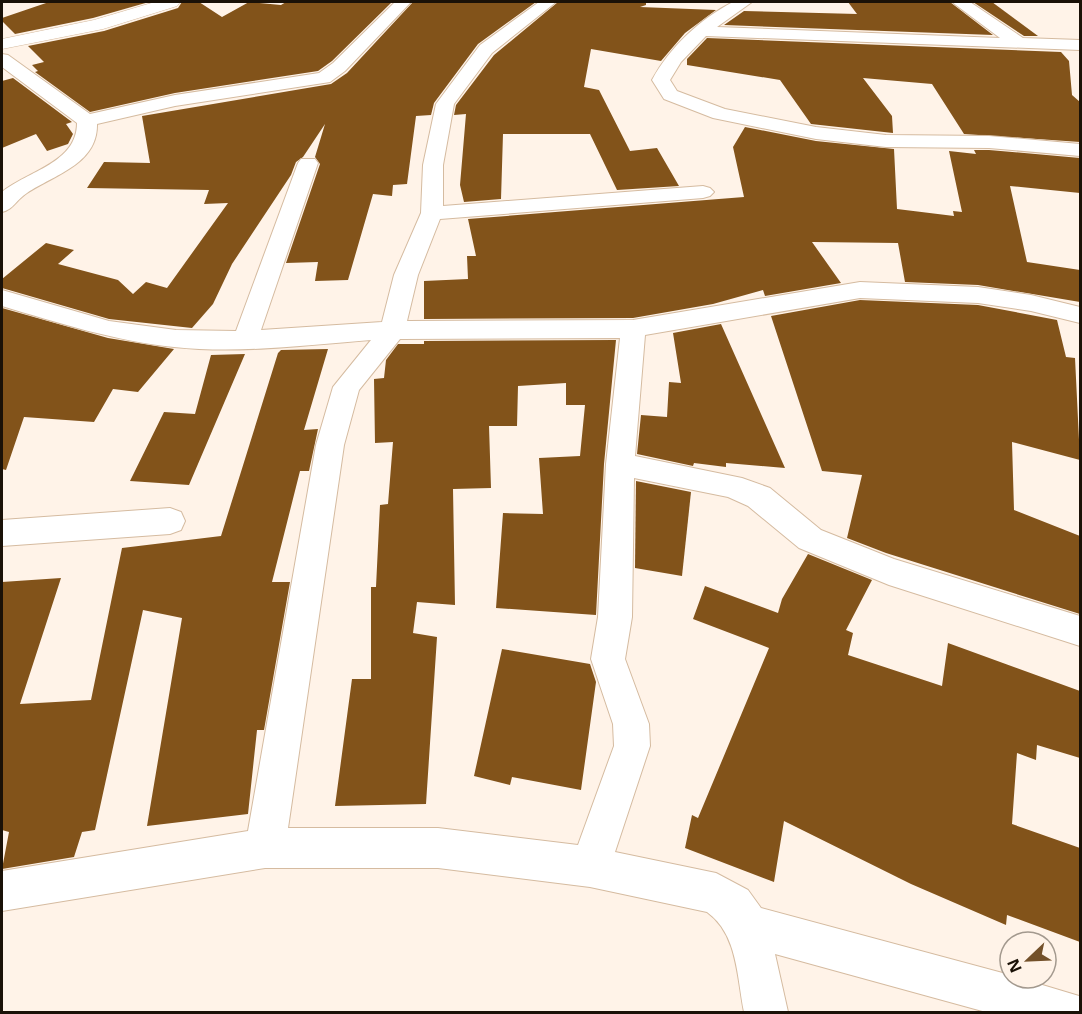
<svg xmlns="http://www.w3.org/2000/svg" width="1082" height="1014" viewBox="0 0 1082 1014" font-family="'Open Sans',sans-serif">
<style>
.building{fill:#82531a}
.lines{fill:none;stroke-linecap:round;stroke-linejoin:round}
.street-casing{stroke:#d5bba0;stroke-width:2}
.secondary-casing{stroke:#d5bba0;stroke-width:1}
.street{fill:#fff;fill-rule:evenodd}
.secondary{fill:#fff;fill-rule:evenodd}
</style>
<rect width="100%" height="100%" fill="#fff3e8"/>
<g class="building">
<polygon points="49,2 149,2 93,18 15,34 2,21 2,18"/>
<polygon points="182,2 199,2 222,17 249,2 281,5 286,2 392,2 332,61 318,71 175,93 90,112 35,72 38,71 32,65 44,62 28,46 104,31 178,8"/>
<polygon points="413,2 536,2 478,44 434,103 431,115 416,116 407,184 393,185 392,196 373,194 348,280 315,281 318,262 286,263 320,164 315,157 325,124 303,157 296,162 291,175 232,264 213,304 192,328 109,319 2,288 2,279 46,243 74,250 58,264 118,280 133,294 146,282 167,288 228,203 204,204 209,190 87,188 104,162 150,163 142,116 331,84 347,73"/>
<polygon points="558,2 646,2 646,5 640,7 716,10 685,33 661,61 591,49 584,87 599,90 630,151 657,148 679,186 617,190 590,134 503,134 501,199 464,202 460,185 466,114 454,115 456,105 494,55"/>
<polygon points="848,2 950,2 993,35 724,25 744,11 857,14"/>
<polygon points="973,2 992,2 1038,36 1024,36"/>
<polygon points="707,38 1061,52 1069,61 1072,95 1080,102 1080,142 964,134 932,84 863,78 892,116 893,133 811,124 780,80 687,65 687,59"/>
<polygon points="13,78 72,122 66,124 73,134 68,144 47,151 36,134 2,148 2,81"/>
<polygon points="745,127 816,141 894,149 897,209 954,216 953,211 962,212 949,151 976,154 974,150 989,150 1080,158 1080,193 1010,186 1027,262 1080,270 1080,302 978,285 905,282 898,243 812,242 841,283 765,296 763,290 713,304 633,318 424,319 424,281 468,279 467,256 476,256 468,219 744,197 733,147"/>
<polygon points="860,300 978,305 1057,320 1066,357 1075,358 1080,460 1012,442 1014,510 1080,536 1080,614 886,553 847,538 862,475 822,471 771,316"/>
<polygon points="2,308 108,338 174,349 138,392 113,389 94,422 24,417 6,470 2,469"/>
<polygon points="721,324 785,468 726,463 726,467 694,463 693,466 637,454 641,415 667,417 669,382 681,383 673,333"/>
<polygon points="616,340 604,464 596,615 496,608 503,513 543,514 539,458 580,456 585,405 566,405 566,383 518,386 517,426 489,426 491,488 453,489 455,605 417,602 413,633 437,637 426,804 335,806 352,679 371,679 371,587 376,587 380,505 388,504 393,442 375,443 374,379 384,378 386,360 398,344 424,344 424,341"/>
<polygon points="328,349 304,430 318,429 309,471 300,471 272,582 290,582 264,730 257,730 248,814 147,826 182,618 143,610 95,830 82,832 74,857 2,869 9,832 2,830 2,582 61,578 20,704 91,700 122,548 221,536 278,353 281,350"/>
<polygon points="245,354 189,485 130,481 164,412 195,414 211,355"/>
<polygon points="636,481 691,492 682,576 635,568"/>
<polygon points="808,554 872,580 846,630 853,633 848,655 942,686 948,643 1080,691 1080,758 1037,745 1036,760 1017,753 1012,824 1080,848 1080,942 1007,915 1006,925 911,884 784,821 774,882 685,848 692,815 698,818 769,648 693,619 705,586 778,613 782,599"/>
<polygon points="502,649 590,664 596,682 581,790 512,777 510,785 474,776"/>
</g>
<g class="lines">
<g class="street-casing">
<g id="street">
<path d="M395,2h16l-66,69 -15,11 -155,24 -78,18c1,40 -43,51 -70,69 -10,6 -14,17 -25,19v-20c26,-21 75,-29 75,-69l-75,-56v-13l6,1 82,59 85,-19 144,-22 14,-10z"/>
<path d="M539,2h17l-64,51 -38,51 -11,61v41l260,-20 7,2 4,4 -4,4 -7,2 -263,21 -22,56 -11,46 226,-1 227,-38 118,5 53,8 49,12v16l-49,-12 -53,-8 -118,-5 -215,37 -10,121 107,22 28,10 51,42 73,29 186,57v30l-191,-61 -90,-37 -51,-42 -20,-9 -94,-19 -2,139 -7,42 24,65 1,22 -35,106 101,21 32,17 13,18 249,67v3h9l60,18 1,16h-94l-211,-58 13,58h-44c-7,-34 -6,-78 -37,-100l-117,-25 -152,-19h-173l-263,43v-40l246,-40 68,-386 17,-58 38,-47c-65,5 -132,14 -197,7 -59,-6 -115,-24 -172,-41v-16l107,31 67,9 60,1 62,-168 3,-4h14l3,4 -57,167 121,-8 12,-47 27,-62 2,-48 13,-61 44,-59zM620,338l-14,126 -8,153 -7,42 22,65 1,22 -36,99 -140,-17h-150l56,-383 15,-55 41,-51z"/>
<path d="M733,2h19l-35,25 283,11 -48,-36h18l53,36 57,2v10l-374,-14 -25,26 -11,18 7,11 48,18 91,18 70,8 103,1 91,8v12l-91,-8 -103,-1 -70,-8 -103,-21 -49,-19 -12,-19c18,-33 48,-61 81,-78z"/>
<polygon points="170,508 181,512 185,521 181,530 170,534 2,546 2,520"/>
</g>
</g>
<g class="secondary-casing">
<polygon id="secondary" points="155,2 180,2 177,6 103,29 2,49 2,39 94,20"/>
</g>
<use href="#street" class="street"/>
<use href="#secondary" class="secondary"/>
</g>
<rect width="1082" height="1014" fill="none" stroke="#1a1107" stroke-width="6"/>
<g transform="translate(1028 960) rotate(247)"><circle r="28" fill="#fff3e8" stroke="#a3998e" stroke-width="1.5"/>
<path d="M0-4.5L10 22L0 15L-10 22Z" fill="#735029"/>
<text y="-9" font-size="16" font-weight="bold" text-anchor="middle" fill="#1a1107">N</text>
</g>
</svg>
